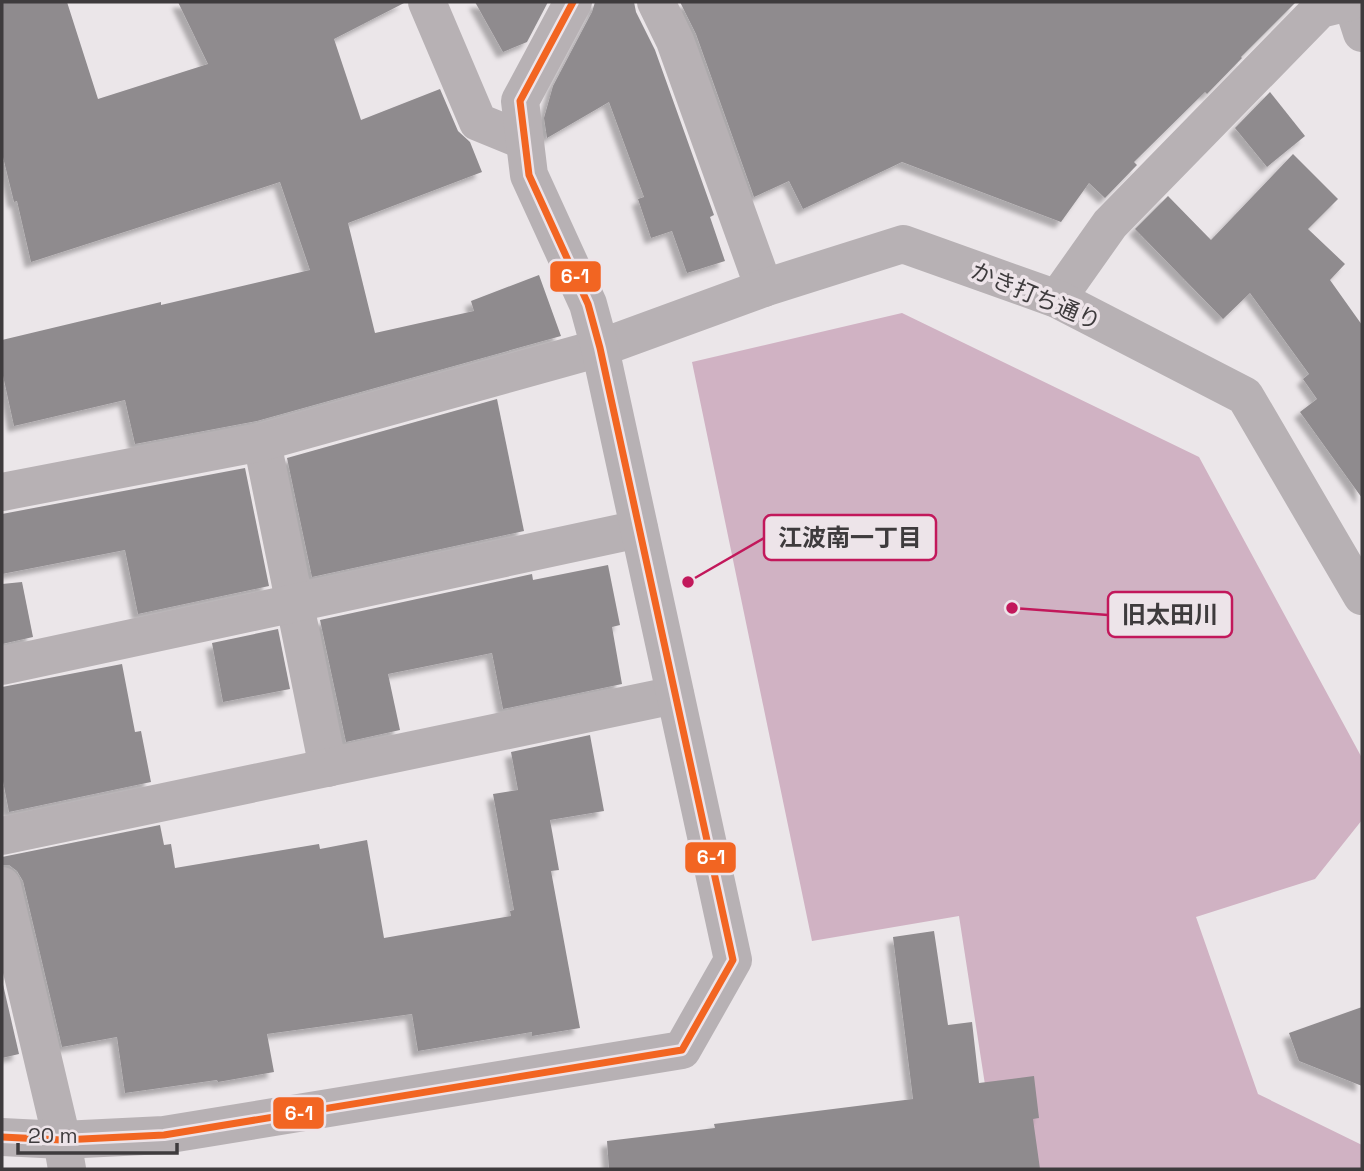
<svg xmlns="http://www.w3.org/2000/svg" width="1364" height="1171" viewBox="0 0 1364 1171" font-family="'Space Grotesk','Noto Sans JP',sans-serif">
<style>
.water{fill:#d0b2c3}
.building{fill:#8f8b8e;filter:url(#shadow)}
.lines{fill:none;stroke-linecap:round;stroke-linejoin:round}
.minor{stroke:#b7b1b4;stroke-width:38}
.bus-1-casing{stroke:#ede4e9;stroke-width:12}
.bus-1{stroke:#f26522;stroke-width:7}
.labels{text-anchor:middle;stroke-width:7;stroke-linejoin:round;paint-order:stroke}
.street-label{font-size:23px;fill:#3e3b3d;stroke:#ede4e9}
.leader{fill:none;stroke:#c2185b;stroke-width:2.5}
.callout-dot{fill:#c2185b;stroke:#ede4e9;stroke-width:2.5}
.callout{fill:#ede4e9;stroke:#c2185b;stroke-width:2.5}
.callout-label{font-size:24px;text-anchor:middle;font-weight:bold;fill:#3e3b3d}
.line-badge{stroke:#ede4e9;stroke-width:2.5}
.badge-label{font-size:19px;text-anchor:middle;font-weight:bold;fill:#fff}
</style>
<defs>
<filter id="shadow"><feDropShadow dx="-6" dy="6" stdDeviation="2" flood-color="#0004"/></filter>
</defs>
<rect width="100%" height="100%" fill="#ebe6e9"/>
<polygon class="water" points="902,313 1199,457 1362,758 1362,820 1315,879 1196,917 1258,1094 1362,1145 1362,1169 998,1169 959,916 812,941 692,362"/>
<g class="building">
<polygon points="2,2 67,2 98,99 208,64 178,2 406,2 334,39 361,120 440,89 458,131 470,142 482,172 348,223 375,333 474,311 471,301 539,275 561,336 257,421 135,444 125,400 14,426 2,371 2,340 161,302 161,305 310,270 280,182 31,262 17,201 14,202 2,153"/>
<polygon points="475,2 548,2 527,42 503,52"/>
<polygon points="595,2 634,2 636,12 655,50 714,215 710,217 725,261 687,273 672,231 651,238 638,199 644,197 609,102 547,138 544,118 553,86 592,12"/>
<polygon points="680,2 1296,2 1241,57 1242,58 1207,94 1205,92 1134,162 1137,165 1105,198 1089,183 1061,222 902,162 803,209 789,181 754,197 696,34"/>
<polygon points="1270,92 1305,136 1267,167 1235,128"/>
<polygon points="1293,154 1338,199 1308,229 1345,264 1330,280 1362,325 1362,498 1300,412 1317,399 1303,379 1309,374 1250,293 1223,319 1135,229 1168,196 1211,240"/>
<polygon points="497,399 524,531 312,577 287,458"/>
<polygon points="245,468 269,586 138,614 125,550 2,574 2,514"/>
<polygon points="608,565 620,625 612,627 622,684 503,709 492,653 388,674 400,730 346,742 320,620 532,574 533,580"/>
<polygon points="22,582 33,637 2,644 2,584"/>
<polygon points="278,629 290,689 223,702 212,643"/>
<polygon points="122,664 135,732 141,731 151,782 9,812 2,776 2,687"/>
<polygon points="590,735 604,811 550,820 559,870 551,871 580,1028 532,1036 532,1032 418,1051 412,1014 267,1034 274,1072 218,1082 217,1080 125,1093 117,1037 62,1047 23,881 17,871 9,865 2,865 2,857 160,825 164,845 171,844 175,868 319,844 320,849 367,840 384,938 511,916 510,911 514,910 493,794 518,790 511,752"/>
<polygon points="934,931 948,1025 972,1022 979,1083 1034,1076 1039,1118 1033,1119 1040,1169 609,1169 607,1141 715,1128 714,1124 913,1099 893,937"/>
<polygon points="2,980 19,1054 2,1058"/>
<polygon points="1362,1007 1362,1086 1299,1061 1289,1033"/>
</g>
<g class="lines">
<g class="minor">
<polyline points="427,2 478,122 525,141"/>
<polyline points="656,2 675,41 764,288"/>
<polyline points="1352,2 1362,33"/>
<polyline points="1057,299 1110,224 1320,9 1349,2"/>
<polyline points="262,442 328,768"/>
<polyline points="2,492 262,442 600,348 764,288 903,244 1057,299 1245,396 1362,596"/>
<polyline points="2,666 639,529"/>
<polyline points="2,836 675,695"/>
<polyline points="2,886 62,1140 67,1169"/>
<polyline points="2,1137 62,1140 164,1135 682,1050 733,960 600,348 588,304 529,175 520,101 573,2"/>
</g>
<g class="bus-1-casing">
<polyline id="bus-1" points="2,1137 62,1140 164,1135 682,1050 733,960 600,348 588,304 529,175 520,101 573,2"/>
</g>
<use href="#bus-1" class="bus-1"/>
</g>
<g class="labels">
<g class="street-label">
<text transform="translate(1036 296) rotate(23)" y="8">かき打ち通り</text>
</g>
</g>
<path class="leader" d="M688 582L764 538M1012 608L1108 615"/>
<g class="callout-dot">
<circle cx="688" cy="582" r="7"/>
<circle cx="1012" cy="608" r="7"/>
</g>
<g class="callout">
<rect x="764" y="515" width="172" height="45" rx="7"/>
<rect x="1108" y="592" width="124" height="45" rx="7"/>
</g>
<g class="callout-label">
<text x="850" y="546">江波南一丁目</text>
<text x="1170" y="623">旧太田川</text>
</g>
<g class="line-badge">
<rect x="549" y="260" width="53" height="33" rx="7" fill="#f26522"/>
<rect x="684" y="841" width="53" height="33" rx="7" fill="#f26522"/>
<rect x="272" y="1096" width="53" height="34" rx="7" fill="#f26522"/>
</g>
<g class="badge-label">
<text x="575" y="283">6-1</text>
<text x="711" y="864">6-1</text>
<text x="299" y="1120">6-1</text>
</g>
<rect width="1364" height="1171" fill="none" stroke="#3e3b3d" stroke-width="7"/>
<path d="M18 1143v10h159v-10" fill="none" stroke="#3e3b3d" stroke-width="3.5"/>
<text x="28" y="1143" font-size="21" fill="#3e3b3d" stroke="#ede4e9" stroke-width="5" paint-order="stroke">20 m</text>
</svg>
